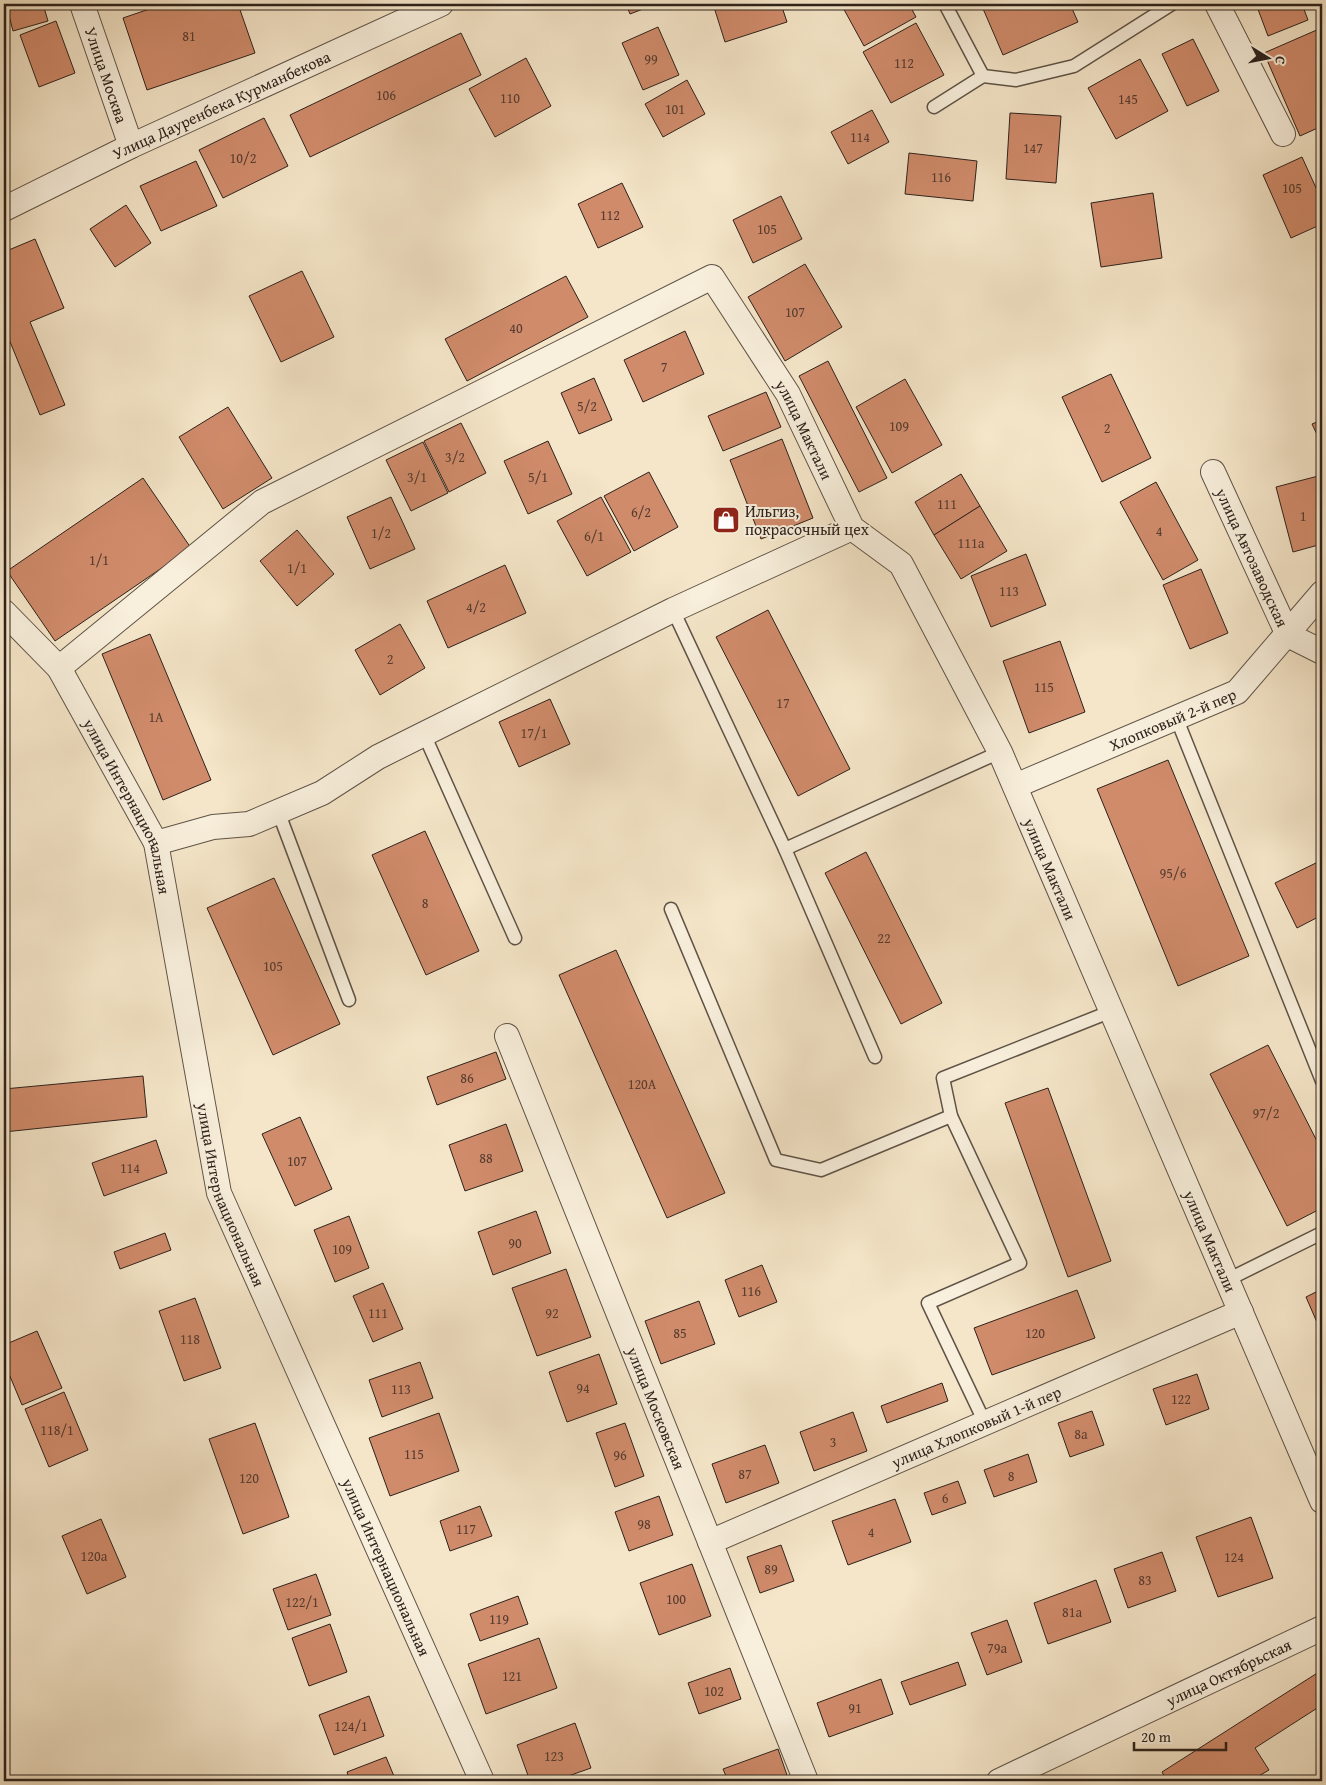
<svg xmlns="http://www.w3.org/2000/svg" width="1326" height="1785" viewBox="0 0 1326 1785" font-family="'Gentium Book Plus',serif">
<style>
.building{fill:#d08b6b;stroke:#2d221c}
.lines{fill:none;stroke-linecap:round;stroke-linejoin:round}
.lane-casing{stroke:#5f5347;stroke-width:15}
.street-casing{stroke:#5f5347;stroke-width:26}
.lane{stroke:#f8efdc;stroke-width:12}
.street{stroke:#f8efdc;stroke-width:24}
.labels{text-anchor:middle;stroke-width:4;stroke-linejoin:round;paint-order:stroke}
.number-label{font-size:14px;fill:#563c30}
.street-label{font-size:16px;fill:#2d221c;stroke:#f8efdc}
.poi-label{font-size:16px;fill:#2d221c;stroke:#f8efdc;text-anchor:start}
</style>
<rect width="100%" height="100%" fill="#f5e6c9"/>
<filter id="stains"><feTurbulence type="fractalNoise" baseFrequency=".004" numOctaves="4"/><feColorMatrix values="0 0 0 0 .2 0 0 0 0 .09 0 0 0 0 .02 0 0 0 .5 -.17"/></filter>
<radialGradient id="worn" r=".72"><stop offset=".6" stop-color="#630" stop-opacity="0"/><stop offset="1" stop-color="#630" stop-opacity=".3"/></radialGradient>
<g class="building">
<polygon points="6,4 43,4 48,21 13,31"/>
<polygon points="164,4 238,4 255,53 147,90 123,18"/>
<polygon points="626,4 656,4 630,14"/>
<polygon points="713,4 781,4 787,22 725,42"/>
<polygon points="841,4 909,4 916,17 864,46"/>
<polygon points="981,4 1070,4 1078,22 1003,55"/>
<polygon points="1256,4 1302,4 1308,20 1268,36"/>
<polygon points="56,21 75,73 39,87 20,35"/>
<polygon points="916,23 944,75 891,103 863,52"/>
<polygon points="658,27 679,75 643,90 622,43"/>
<polygon points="1319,29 1322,36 1322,126 1300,136 1264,53"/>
<polygon points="461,33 481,75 310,157 290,115"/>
<polygon points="1193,39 1219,91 1187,106 1162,54"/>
<polygon points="526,58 551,106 495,137 469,89"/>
<polygon points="1140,59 1168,111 1116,139 1088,88"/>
<polygon points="687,80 705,114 663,137 645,104"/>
<polygon points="872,110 889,142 848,164 831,132"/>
<polygon points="1010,113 1061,116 1056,183 1006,179"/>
<polygon points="264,118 288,166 223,198 199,150"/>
<polygon points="909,153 977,161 973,201 905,194"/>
<polygon points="1302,157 1322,201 1322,224 1291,238 1263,175"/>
<polygon points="196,161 217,206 161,231 140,186"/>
<polygon points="622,183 643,227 598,248 578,204"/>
<polygon points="1153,193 1162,258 1101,267 1091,203"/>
<polygon points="781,196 802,239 753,263 733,220"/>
<polygon points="126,205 151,243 115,267 90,229"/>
<polygon points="35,239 64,308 30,322 65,405 40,415 4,327 4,252"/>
<polygon points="805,264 842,327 785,361 748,297"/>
<polygon points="302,271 334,337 281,362 249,296"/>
<polygon points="566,276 588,317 467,381 445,339"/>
<polygon points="685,331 704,374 643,402 624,360"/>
<polygon points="828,361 887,478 859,492 799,376"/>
<polygon points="1111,374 1151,458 1102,482 1062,397"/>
<polygon points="594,378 612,420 579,434 561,393"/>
<polygon points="905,379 942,445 892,473 856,407"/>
<polygon points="766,392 781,427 723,451 708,416"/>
<polygon points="228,407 272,478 223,509 179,437"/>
<polygon points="1322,420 1322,445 1312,424"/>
<polygon points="461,423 486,473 449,492 424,441"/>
<polygon points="782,439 813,518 761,539 730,460"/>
<polygon points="548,441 572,494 528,514 504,461"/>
<polygon points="423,442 448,493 411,511 386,460"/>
<polygon points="649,472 678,527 634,551 604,496"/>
<polygon points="961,474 980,506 934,535 915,502"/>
<polygon points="1322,475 1322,544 1293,552 1276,487"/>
<polygon points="143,478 191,548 55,641 7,571"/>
<polygon points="1156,482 1198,560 1163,580 1120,502"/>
<polygon points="391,497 415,549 370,569 347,517"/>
<polygon points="601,497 631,552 587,576 557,521"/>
<polygon points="980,506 1007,551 961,579 934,535"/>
<polygon points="297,530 334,574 297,606 260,561"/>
<polygon points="1026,554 1046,605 991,627 971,576"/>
<polygon points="505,565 526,613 448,648 427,601"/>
<polygon points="1201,569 1228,633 1190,649 1163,585"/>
<polygon points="768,610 850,769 798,796 716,637"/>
<polygon points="400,624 425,668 380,695 355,650"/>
<polygon points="150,634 211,780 163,800 102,654"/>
<polygon points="1060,641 1085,712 1029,733 1003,661"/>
<polygon points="550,699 570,744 519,767 499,722"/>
<polygon points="1168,760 1249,956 1178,986 1097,789"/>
<polygon points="425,831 479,951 426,975 372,855"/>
<polygon points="866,852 942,1003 901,1024 825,873"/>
<polygon points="1322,860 1322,915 1297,928 1275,883"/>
<polygon points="274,878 340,1024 273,1055 207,908"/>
<polygon points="616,950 725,1193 667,1218 559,975"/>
<polygon points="1268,1045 1322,1151 1322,1208 1287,1226 1210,1074"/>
<polygon points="496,1052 506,1079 437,1105 427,1077"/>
<polygon points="143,1076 147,1117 4,1132 4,1089"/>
<polygon points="1048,1088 1111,1261 1068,1277 1005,1103"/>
<polygon points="300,1117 332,1189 295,1206 262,1134"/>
<polygon points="506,1124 523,1171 465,1191 449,1145"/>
<polygon points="156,1140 167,1173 104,1196 92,1163"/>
<polygon points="536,1211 551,1253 493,1275 478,1232"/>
<polygon points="349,1216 369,1268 335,1282 314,1230"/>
<polygon points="165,1233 171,1250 120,1269 114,1252"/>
<polygon points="762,1265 777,1302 739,1317 725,1280"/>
<polygon points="566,1269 591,1337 537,1356 512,1288"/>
<polygon points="383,1283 403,1329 373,1342 353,1296"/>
<polygon points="1322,1289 1322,1334 1306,1297"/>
<polygon points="1077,1290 1095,1338 992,1375 974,1328"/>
<polygon points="195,1298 221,1368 184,1381 159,1311"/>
<polygon points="699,1301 715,1344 661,1364 645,1321"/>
<polygon points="37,1331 62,1388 22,1405 4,1362 4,1345"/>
<polygon points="599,1354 617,1404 567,1422 549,1372"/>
<polygon points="420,1362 433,1398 382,1417 369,1380"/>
<polygon points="1197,1374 1209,1409 1166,1425 1153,1389"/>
<polygon points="942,1383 948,1401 887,1423 881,1406"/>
<polygon points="64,1392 88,1450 49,1467 25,1409"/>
<polygon points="1092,1411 1104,1445 1070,1457 1058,1423"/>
<polygon points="853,1412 867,1451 814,1471 800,1432"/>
<polygon points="439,1413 459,1471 390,1496 369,1438"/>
<polygon points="255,1423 289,1517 243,1534 209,1439"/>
<polygon points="625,1423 644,1476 615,1487 596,1433"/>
<polygon points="765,1445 779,1483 726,1503 712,1464"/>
<polygon points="1028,1454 1037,1482 994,1497 984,1470"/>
<polygon points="958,1481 966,1503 932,1515 924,1493"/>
<polygon points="659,1496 673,1535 629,1551 615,1512"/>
<polygon points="895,1499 911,1542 848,1565 832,1521"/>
<polygon points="480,1506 492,1536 450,1551 440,1521"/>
<polygon points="1251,1517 1273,1578 1218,1597 1196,1537"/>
<polygon points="101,1519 126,1577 87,1594 62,1536"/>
<polygon points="781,1545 794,1581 760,1593 747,1557"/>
<polygon points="1162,1552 1176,1591 1128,1608 1114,1569"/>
<polygon points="692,1564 711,1616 659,1635 640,1583"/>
<polygon points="316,1574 331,1615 288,1630 273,1589"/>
<polygon points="1096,1580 1111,1622 1048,1644 1034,1603"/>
<polygon points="518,1596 528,1624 480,1641 470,1614"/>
<polygon points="1007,1620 1022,1662 987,1675 971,1633"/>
<polygon points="330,1624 347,1672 309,1686 292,1638"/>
<polygon points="539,1638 557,1688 486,1714 468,1664"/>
<polygon points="958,1662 966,1685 910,1705 901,1682"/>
<polygon points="730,1668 741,1699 699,1714 688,1683"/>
<polygon points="1322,1670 1322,1705 1255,1748 1269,1770 1250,1781 1167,1781 1162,1772"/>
<polygon points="881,1679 893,1714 829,1737 817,1703"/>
<polygon points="369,1696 384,1736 334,1755 319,1715"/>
<polygon points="575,1723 591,1768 554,1781 530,1781 517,1745"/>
<polygon points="778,1749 789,1781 728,1781 723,1769"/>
<polygon points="386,1757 396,1781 350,1781 347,1772"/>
</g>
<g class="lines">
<g class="lane-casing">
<g id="lane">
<polyline points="983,76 1016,80 1074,66 1172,4"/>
<polyline points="934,107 983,76 945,4"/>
<polyline points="673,610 785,849"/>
<polyline points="1176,717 1322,1081"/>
<polyline points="424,734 515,938"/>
<polyline points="278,811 349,1000"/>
<polyline points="671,909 776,1160 821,1170 951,1116"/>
<polyline points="875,1057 785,849 1000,752"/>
<polyline points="1227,1280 1322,1233"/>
<polyline points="985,1423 928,1303 1020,1263 951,1116 943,1078 1112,1011"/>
</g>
</g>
<g class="street-casing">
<g id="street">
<path id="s1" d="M82,4l49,142"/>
<polyline points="1217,4 1283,134"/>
<path id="s2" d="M4,209l127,-63 310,-142"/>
<path id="s3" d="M1213,472l75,163 34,17"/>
<path id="s4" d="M4,612l55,56 97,175 63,350 263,588"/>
<path id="s5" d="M59,668l203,-166 450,-225 76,117 64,134 49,36 99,188 322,749"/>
<path id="s6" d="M1015,786l222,-94 85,-99"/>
<polyline points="156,843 213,827 249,824 322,793 378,757 424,734 673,610 852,528"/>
<path id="s7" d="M507,1036l299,745"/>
<path id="s8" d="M710,1542l531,-230"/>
<path id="s9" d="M999,1781l323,-153"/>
</g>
</g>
<use href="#lane" class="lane"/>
<use href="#street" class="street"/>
</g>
<defs>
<g id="shop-square" transform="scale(1.4375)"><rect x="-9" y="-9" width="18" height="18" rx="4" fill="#8f2418" stroke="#f8efdc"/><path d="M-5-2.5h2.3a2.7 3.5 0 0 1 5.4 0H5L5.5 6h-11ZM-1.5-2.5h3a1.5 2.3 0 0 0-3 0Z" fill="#fff"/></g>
</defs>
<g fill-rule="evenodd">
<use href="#shop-square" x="726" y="520"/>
</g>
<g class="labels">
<g class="number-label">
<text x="189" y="41">81</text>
<text x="651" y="64">99</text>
<text x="904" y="68">112</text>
<text x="386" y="100">106</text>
<text x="510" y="103">110</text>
<text x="1128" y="104">145</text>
<text x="675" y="114">101</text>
<text x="860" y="142">114</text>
<text x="1033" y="153">147</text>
<text x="243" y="163">10/2</text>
<text x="941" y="182">116</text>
<text x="1292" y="193">105</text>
<text x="610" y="220">112</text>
<text x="767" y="234">105</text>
<text x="795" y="317">107</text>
<text x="516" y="333">40</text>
<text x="664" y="372">7</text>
<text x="587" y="411">5/2</text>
<text x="899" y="431">109</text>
<text x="1107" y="433">2</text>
<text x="455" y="462">3/2</text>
<text x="417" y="482">3/1</text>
<text x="538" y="482">5/1</text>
<text x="947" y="509">111</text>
<text x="641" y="517">6/2</text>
<text x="1303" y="521">1</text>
<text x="1159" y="536">4</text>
<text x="381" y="538">1/2</text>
<text x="594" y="541">6/1</text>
<text x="971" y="548">111а</text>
<text x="99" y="565">1/1</text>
<text x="297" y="573">1/1</text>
<text x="1009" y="596">113</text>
<text x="476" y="612">4/2</text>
<text x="390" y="664">2</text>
<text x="1044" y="692">115</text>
<text x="783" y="708">17</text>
<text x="156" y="722">1А</text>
<text x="534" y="738">17/1</text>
<text x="1173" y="878">95/6</text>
<text x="425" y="908">8</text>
<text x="884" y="943">22</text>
<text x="273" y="971">105</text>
<text x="467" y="1083">86</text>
<text x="642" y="1089">120А</text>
<text x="1266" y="1118">97/2</text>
<text x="486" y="1163">88</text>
<text x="297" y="1166">107</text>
<text x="130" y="1173">114</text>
<text x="515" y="1248">90</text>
<text x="342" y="1254">109</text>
<text x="751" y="1296">116</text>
<text x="378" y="1318">111</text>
<text x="552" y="1318">92</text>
<text x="680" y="1338">85</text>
<text x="1035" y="1338">120</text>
<text x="190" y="1344">118</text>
<text x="583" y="1393">94</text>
<text x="401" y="1394">113</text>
<text x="1181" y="1404">122</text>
<text x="57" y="1435">118/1</text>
<text x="1081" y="1439">8а</text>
<text x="833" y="1447">3</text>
<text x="414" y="1459">115</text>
<text x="620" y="1460">96</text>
<text x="745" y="1479">87</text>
<text x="1011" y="1481">8</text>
<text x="249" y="1483">120</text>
<text x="945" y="1503">6</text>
<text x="644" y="1529">98</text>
<text x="466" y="1534">117</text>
<text x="871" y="1537">4</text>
<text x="94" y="1561">120а</text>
<text x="1234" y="1562">124</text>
<text x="771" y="1574">89</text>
<text x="1145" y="1585">83</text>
<text x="676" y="1604">100</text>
<text x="302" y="1607">122/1</text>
<text x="1072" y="1617">81а</text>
<text x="499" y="1624">119</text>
<text x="997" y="1653">79а</text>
<text x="512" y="1681">121</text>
<text x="714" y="1696">102</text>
<text x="855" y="1713">91</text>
<text x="351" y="1731">124/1</text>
<text x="554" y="1761">123</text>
</g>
<g class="street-label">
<text dy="6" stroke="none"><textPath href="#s1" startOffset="75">Улица Москва</textPath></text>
<text dy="6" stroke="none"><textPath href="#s2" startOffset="241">Улица Дауренбека Курманбекова</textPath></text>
<text dy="6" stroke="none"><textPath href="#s5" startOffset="944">улица Мактали</textPath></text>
<text dy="6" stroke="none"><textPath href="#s3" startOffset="94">улица Автозаводская</textPath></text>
<text dy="6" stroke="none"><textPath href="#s6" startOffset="171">Хлопковый 2-й пер</textPath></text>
<text dy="6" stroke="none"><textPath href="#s4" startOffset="234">улица Интернациональная</textPath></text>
<text dy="6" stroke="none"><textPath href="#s5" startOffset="1454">улица Мактали</textPath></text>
<text dy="6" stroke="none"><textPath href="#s4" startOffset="639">улица Интернациональная</textPath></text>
<text dy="6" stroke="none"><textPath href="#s5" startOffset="1859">улица Мактали</textPath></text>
<text dy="6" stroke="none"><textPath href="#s7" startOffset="401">улица Московская</textPath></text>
<text dy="6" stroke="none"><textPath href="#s8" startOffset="290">улица Хлопковый 1-й пер</textPath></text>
<text dy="6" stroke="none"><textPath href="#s4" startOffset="1044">улица Интернациональная</textPath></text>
<text dy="6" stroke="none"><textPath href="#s9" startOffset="254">улица Октябрьская</textPath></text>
</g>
<g class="poi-label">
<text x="745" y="517">Ильгиз,<tspan x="745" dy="18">покрасочный цех</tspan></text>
</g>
</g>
<rect width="1326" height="1785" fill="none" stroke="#f5e6c9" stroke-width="20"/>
<rect x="5" y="5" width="1316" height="1775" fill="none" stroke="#2d221c" stroke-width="2.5"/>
<rect x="10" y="10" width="1306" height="1765" fill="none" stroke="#2d221c"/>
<g transform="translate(1268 58) rotate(100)" stroke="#f8efdc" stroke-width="4" paint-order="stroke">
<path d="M0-4L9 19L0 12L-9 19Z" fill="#2d221c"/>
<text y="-8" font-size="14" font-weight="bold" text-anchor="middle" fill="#2d221c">С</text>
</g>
<path d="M1134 1742v8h92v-8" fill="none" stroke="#2d221c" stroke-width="2.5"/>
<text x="1141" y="1742" font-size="15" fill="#2d221c" stroke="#f8efdc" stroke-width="4" paint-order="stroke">20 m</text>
<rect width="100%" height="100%" filter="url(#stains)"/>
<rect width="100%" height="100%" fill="url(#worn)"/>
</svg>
